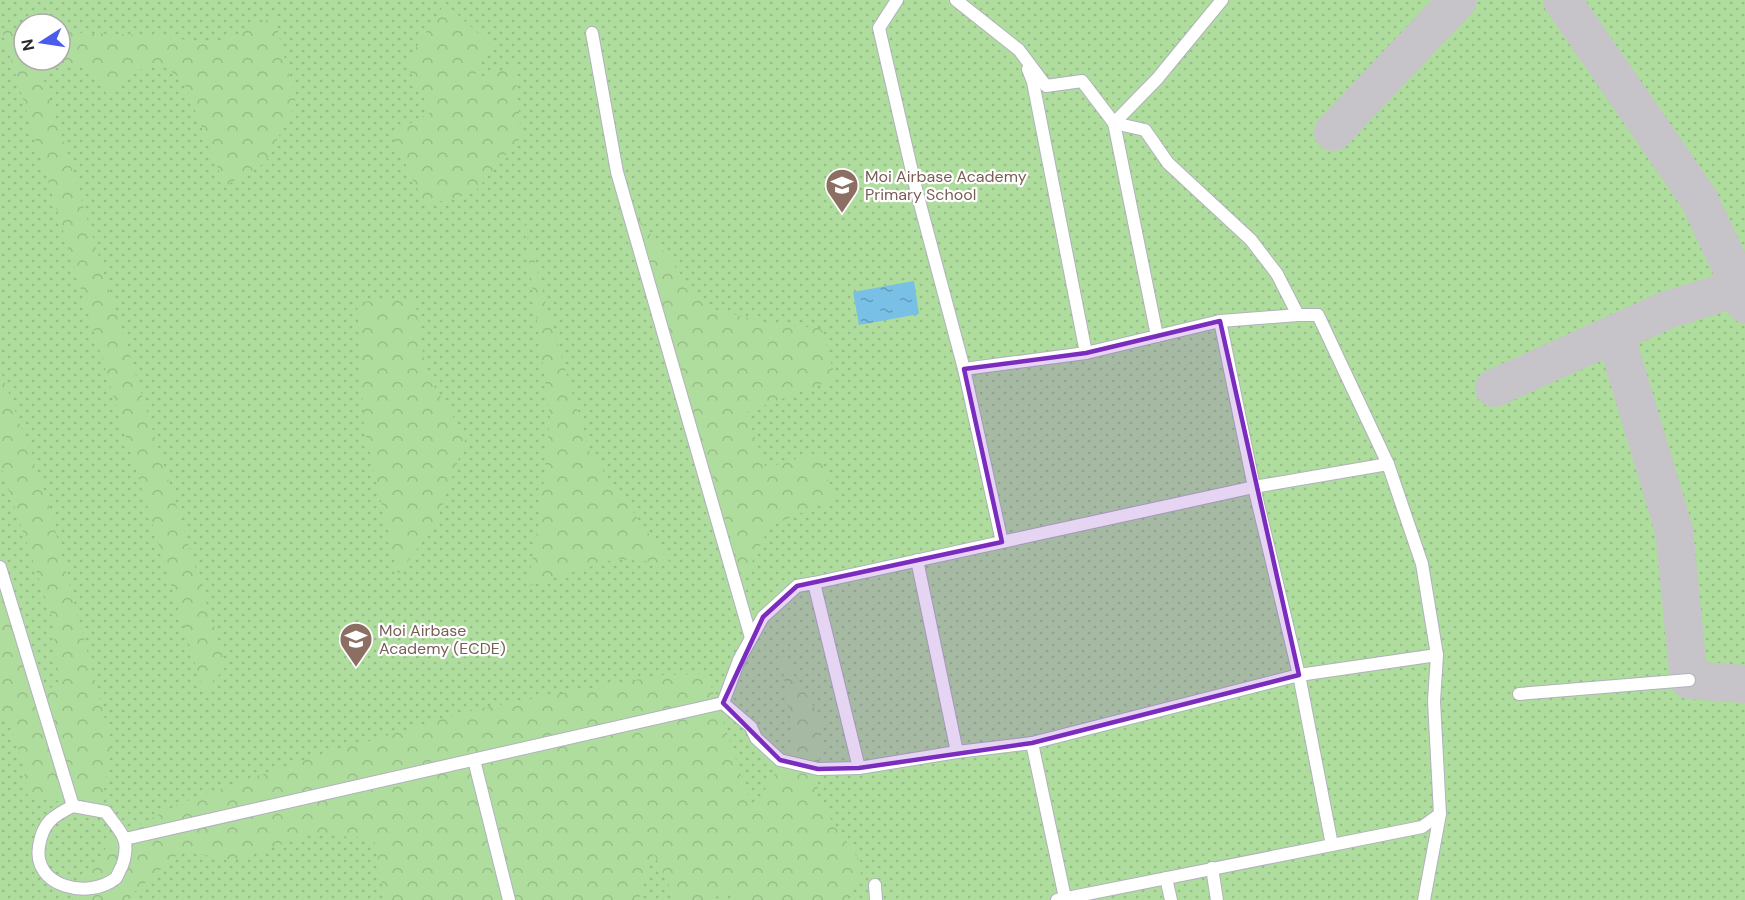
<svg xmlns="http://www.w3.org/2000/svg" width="1745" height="900" viewBox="0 0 1745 900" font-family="'DM Sans',sans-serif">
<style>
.grass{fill:url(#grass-dots);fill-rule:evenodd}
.forest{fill:url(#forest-crowns)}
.water{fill:url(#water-ripples)}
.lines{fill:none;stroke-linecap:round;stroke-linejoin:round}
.taxiway{stroke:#c6c4c8;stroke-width:38}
.minor-casing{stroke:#b0b2bc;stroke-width:14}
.minor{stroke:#fff;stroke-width:12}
.marked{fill:#7b2cbf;fill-opacity:0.2;stroke:#7b2cbf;stroke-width:4.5;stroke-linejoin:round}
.labels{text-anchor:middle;stroke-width:4.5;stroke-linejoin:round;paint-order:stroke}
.education-label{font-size:16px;fill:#785e54;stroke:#fff;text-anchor:start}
</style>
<defs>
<pattern id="grass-dots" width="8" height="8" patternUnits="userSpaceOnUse" patternTransform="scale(1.5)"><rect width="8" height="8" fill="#afdd9d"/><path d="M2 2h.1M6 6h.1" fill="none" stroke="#97be87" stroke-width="1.8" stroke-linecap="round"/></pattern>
<pattern id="forest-crowns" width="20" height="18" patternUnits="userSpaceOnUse" patternTransform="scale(1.5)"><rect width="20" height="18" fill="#afdd9d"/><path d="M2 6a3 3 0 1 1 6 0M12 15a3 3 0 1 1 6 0" fill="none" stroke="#97be87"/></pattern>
<pattern id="water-ripples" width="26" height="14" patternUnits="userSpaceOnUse" patternTransform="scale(1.5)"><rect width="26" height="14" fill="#78c0e5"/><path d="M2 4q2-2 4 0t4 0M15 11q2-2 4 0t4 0" fill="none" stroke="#639cba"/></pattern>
</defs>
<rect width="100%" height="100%" fill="#ebe6dd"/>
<path class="grass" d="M0,0h1745v900h-1745zM24,24h36v36h-36z"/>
<g class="forest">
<polygon points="445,3 491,45 473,79 515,67 521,137 474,193 425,205 391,134 431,112 406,63"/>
<polygon points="274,16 296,103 265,163 225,186 183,80 162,65 126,73 110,99 86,64 41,70 226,666 204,693 2,30 24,30 24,60 60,60 60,32 140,35 219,43"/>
<polygon points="607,178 706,307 775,325 821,328 836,379 746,412 766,468 819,452 834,499 770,526 743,580 697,426"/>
<polygon points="523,217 547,308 590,453 670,563 615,559 528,586 541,507 550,418"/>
<polygon points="415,299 426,373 466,438 436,523 398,575 364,427 357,302"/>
<polygon points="0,369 47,499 111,742 102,804 72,803 28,797 22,760 6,712 0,717 0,578 35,690 59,686 52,617 0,464"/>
<polygon points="780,652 822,720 817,799 864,867 846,900 738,900 732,887 711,900 676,900 654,854 639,900 385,900 374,839 314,834 233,860 182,851 125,900 72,900 111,840 179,804 301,761 477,709 663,675 707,674 753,810 794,741"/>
</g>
<polygon class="water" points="914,281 919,314 859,325 853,292"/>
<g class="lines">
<g class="taxiway">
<polyline points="1562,0 1699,199 1740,287 1745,304"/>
<polyline points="1333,132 1458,0"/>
<polyline points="1615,334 1674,530 1689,680 1745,684"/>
<polyline points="1494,388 1667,310 1740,287"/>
</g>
<g class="minor-casing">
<g id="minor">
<polyline points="897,0 879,28 916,189 964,369 1002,542"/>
<polyline points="956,0 1019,50 1046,86 1082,81 1114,123 1145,130 1168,163 1251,240 1277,274 1298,315 1318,315 1388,464 1422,564 1437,655 1434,701 1440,814 1424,900"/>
<polyline points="592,33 617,172 751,638"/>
<polyline points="1028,69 1033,82 1086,353"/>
<polyline points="1220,321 1254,487 1299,675 1332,845"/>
<polyline points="1157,336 1114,123 1157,79 1222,0"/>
<polyline points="964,369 1086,353 1220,321 1298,315"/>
<polyline points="917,560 957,752"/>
<polyline points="0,567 73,806"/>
<polyline points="814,583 1254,487 1388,464"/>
<polyline points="1519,694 1689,680"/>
<polyline points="1032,743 1065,898"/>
<polyline points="474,760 509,900"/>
<polyline points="859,768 957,752 1032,743 1299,675 1437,655"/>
<path d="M73,806l33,6c5,8 15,18 18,27 3,7 1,20 -2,27 -2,3 -4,9 -6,12 -27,22 -84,9 -77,-32 4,-24 14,-30 34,-40z"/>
<polyline points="125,839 723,703 739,660 763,617 797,586 814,583 859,768 818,769 780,760 756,738 751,727 723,703"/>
<polyline points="1212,868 1217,900"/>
<polyline points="1166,878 1171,900"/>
<polyline points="875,885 876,900"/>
<polyline points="1057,900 1422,827 1440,814"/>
</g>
</g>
<use href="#minor" class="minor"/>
</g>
<path class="marked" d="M1220,321l79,354 -267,68 -173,25 -41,1 -38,-9 -57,-57 40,-86 34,-31 205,-44 -38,-173 122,-16z"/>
<defs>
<g id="school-pin" transform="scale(1.725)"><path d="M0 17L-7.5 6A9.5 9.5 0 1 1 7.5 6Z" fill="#8d6e63" stroke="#fff"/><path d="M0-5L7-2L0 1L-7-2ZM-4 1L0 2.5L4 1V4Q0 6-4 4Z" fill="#fff"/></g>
</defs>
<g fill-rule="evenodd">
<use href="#school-pin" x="842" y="185"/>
<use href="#school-pin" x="356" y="639"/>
</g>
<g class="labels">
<g class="education-label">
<text x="865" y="182">Moi Airbase Academy<tspan x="865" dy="18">Primary School</tspan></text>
<text x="379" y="636">Moi Airbase<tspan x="379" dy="18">Academy (ECDE)</tspan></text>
</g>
</g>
<g transform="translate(42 42) rotate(258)"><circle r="28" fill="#ffffff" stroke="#aaaaaa" stroke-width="1.5"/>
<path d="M0-4.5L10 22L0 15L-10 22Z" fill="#495cec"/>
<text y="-9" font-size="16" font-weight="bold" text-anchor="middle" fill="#2a2a2a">N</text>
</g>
</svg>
